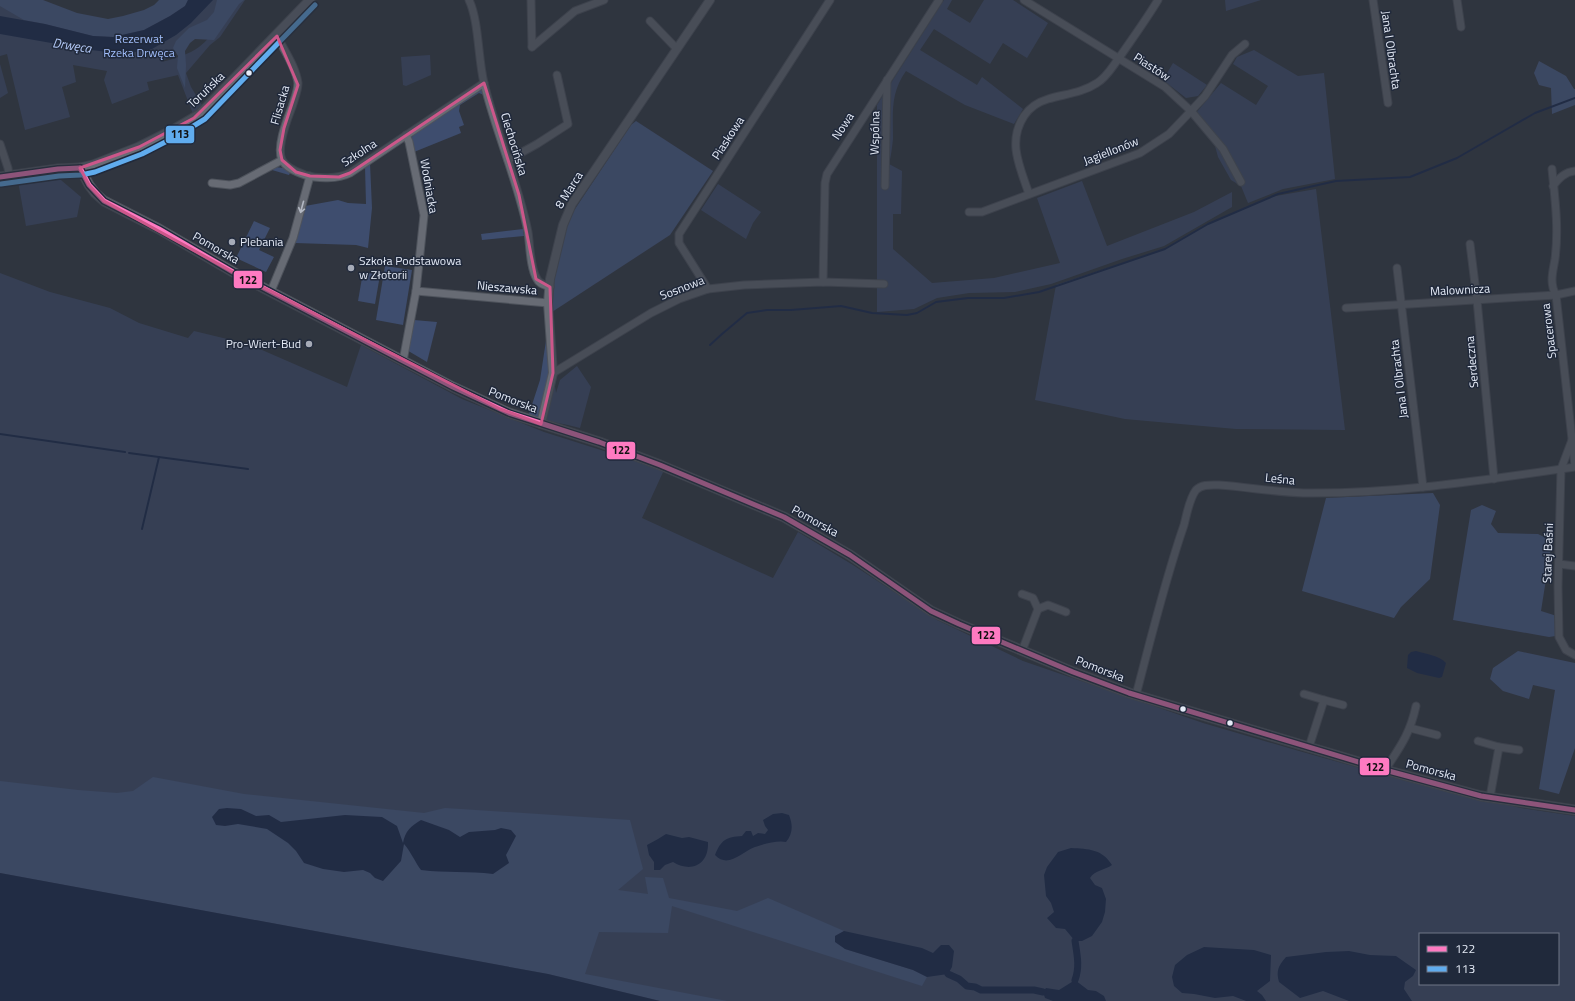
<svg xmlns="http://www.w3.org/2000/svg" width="1575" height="1001" viewBox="0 0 1575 1001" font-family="'Titillium Web',sans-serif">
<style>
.green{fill:#3e4d6e;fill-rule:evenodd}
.forest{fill:#4a5f8c}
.water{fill:#11224b}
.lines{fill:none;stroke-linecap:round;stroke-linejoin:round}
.stream{stroke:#11224b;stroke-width:2}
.canal{stroke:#11224b;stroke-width:7}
.minor-casing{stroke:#4e535c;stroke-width:9}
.tertiary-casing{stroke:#4e535c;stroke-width:10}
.secondary-casing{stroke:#4e535c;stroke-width:11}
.minor{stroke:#676b74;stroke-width:7}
.tertiary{stroke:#676b74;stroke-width:8}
.secondary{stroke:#676c75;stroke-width:9}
.bus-1-casing{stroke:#20293b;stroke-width:8}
.bus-2-casing{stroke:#20293b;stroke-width:8}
.bus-1{stroke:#fe7ac1;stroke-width:5}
.bus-2{stroke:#60acee;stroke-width:5}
.oneway{stroke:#b3b8c3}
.marked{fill:none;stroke:#cc578a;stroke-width:3;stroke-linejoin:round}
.bus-dot{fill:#e5ebf7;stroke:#20293b;stroke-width:1.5}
.poi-dot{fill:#a6abb7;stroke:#20293b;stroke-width:1.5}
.labels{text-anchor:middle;stroke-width:3;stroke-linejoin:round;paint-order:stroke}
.park-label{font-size:12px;fill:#a1befb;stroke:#20293b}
.street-label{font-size:12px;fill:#e5ebf7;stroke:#20293b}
.poi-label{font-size:12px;fill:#e5ebf7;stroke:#20293b;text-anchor:start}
.water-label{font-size:13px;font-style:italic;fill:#b2c8f6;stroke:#20293b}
.line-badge{stroke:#20293b;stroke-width:1.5}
.pale-badge-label{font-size:11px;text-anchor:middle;font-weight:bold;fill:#111}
</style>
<rect width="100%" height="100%" fill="#30353f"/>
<g class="green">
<path d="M176,0h48l-11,20 -51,42c11,-3 28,-8 37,-15 15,-11 25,-31 35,-47h11l-25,37 -10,8 -24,28 5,14 11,18 -9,9 -15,-39 -31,7 2,8 -37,14 -8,-24 3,-9 -34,-6 3,17 -14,5 8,30 -45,13 -18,-76 -7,2v-53l99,23z"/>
<path d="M944,0h8l-5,9 23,14 14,-23h29l35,23 -21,35 -24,-15 -13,21 -56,-35 -14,21 57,35 5,-8 41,32 -9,15 -49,-19 -59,-34c-16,22 -13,43 -13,68 -1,9 -2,17 -4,25l13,7 -1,43h-8v35l39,34 62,-5 66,-15 -23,-65 45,-17 25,65 87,-34 38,-20v15l-68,39 -42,13 -71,25 -36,8 -46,1 -32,5 -23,11 -37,3v-207z"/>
<polygon points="1225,0 1261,0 1226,11"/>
<polygon points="1254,50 1298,76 1324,73 1335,179 1283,189 1248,203 1241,186 1231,180 1218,157 1214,142 1196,113 1221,83 1256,105 1268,86 1233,64 1237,57"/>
<polygon points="430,55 431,75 406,86 403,85 401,57"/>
<polygon points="1173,63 1207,85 1198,96 1186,98 1163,80"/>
<polygon points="0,64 8,93 0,98"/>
<polygon points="482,88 484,95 479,93 460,105 459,111 464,125 459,127 461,133 414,152 427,211 424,253 414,320 437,322 427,362 405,349 422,212 409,138 413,136 412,133"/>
<polygon points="370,163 372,208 368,248 356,245 295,243 305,206 338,200 348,203 366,204 365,167"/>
<polygon points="276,167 283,168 290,173 289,175 272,170"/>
<polygon points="55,175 81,197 77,217 26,226 18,181"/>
<polygon points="718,184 761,212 753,223 746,239 701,210"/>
<polygon points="1316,189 1345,430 1236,429 1125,419 1035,400 1056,285 1165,249 1208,224 1270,197"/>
<polygon points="254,221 270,228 259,250 274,257 266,272 236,258"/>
<polygon points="523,229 524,236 482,240 481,234"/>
<polygon points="385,266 412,270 403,325 376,320"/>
<polygon points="363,272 380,275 375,304 358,301"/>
<path d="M0,273l50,19 60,16 29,15 49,15 6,-7 54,13 99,43 14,-42 101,54 82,33 120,38 -22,48 131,60 25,-46 55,33 84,55 86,41 180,62 96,28 107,30 115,27 54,8v185h-1575zM1420,934h138v50h-138z"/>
<polygon points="547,334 556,393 560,380 577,366 591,387 580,428 568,425 528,417 540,380"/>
</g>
<g class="forest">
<polygon points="0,0 43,0 77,13 108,19 123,16 144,10 154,5 159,0 188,0 185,6 170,16 144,30 113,37 93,36 45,24 24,20 0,6"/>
<polygon points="217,0 244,0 239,4 214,40 195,39 190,43 185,51 186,65 185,88 177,68 178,56 173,48 176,41 189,28 207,20 214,12"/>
<polygon points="1539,61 1566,76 1574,89 1575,89 1575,105 1552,114 1551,88 1539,85 1534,73"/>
<polygon points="636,121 713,171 670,235 552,312 550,299 551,277 569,218 631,125"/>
<polygon points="1433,493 1440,505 1430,579 1401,607 1394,618 1302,591 1326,498"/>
<polygon points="1482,505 1496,511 1491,524 1498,533 1538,534 1552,541 1541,611 1560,617 1562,635 1549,637 1453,620 1471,510"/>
<polygon points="1518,651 1575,663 1575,748 1559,794 1539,789 1555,690 1533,685 1529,699 1503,691 1490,679 1493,668"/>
<polygon points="153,777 244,794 424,813 445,808 630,820 643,869 618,890 648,894 645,877 663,878 669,898 737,911 768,898 844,931 835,936 845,949 913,970 927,977 922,986 672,906 668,933 599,932 585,974 727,1001 660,1001 548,974 0,873 0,781 78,790 117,793 133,791"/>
</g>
<g class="water">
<polygon points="188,0 213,0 191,23 176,35 152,49 124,54 91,50 0,34 0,16 45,24 93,36 113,37 144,30 170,16 185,6"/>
<path d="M1416,651c9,3 23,4 30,12l-4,14 -3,1 -22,-5 -10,-5 1,-13 3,-3z"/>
<path d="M227,808l14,1 15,7 13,-1 12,7 64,-7 37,2 15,9 6,17c2,-12 8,-17 18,-23l28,10 11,7 9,-5 26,-2 6,-2 10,2 5,6 -10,19 3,8 -16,11c-24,-3 -48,-1 -72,-4 -6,-8 -10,-18 -17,-26l-3,17 -18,20 -8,-3 -5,-5 -7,-3 -19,2 -21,-3 -19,-6 -8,-12 -8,-8 -21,-14 -29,-5 -13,2 -9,-1 -4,-8 7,-8z"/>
<path d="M782,813l7,2c4,10 4,19 -3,27 -8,-2 -23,2 -31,5 -13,5 -27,22 -40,8 6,-15 11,-18 27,-19l4,-5h5l2,5 5,-3 7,1 3,-4 -3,-4 -2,-6 10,-6z"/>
<path d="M666,834l16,4 7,-1 19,5c1,23 -17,31 -35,20l-8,3 -5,5h-6v-8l-5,-7 -2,-10 11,-6z"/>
<path d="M1071,848c18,1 31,1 41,17 -7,5 -17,5 -22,13l5,7 7,3 4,11 -1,13 -3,10 -10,14 -10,5h-7l-10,-12 -9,-1 -9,-10 7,-6 -3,-9 -5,-7 -2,-21 3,-8 11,-15z"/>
<polygon points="0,873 548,974 660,1001 0,1001"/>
<polygon points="844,931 922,948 933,953 941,945 949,945 954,951 952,967 948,974 927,977 913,970 845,949 835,942 835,936"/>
<polygon points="1204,947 1254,950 1271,955 1270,981 1257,991 1262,995 1266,1001 1246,1001 1233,996 1215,998 1194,994 1182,993 1174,986 1172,977 1175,965 1187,955"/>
<path d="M1349,951l21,4 26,1 20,14 -3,6 -8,6 -1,7 8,12h-63l-26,-10 -23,7 -21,-16c-3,-11 -1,-16 7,-25l40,-5z"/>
<polygon points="1075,980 1088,990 1096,991 1104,996 1106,1001 1053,1001 1045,998 1043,992 1046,988 1059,990"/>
</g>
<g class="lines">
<g class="stream">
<polyline points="710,345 722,334 747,313 767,310 791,310 841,306 872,313 907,315 917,313 936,302 968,298 1004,298 1039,292 1165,249 1208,224 1278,194 1336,181 1410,177 1457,158 1535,113 1575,98"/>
<polyline points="0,434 125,452"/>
<polyline points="129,453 248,469"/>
<polyline points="142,529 159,457"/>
</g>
<g class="canal">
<polyline points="948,974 959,979 967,986 975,987 981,990 1034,990 1043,992"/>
<path d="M1075,980c5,-13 2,-26 0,-39"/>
</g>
<g class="minor-casing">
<g id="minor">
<path d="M469,0c10,21 9,59 15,83 12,50 34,98 44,149 2,13 2,36 9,47 2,5 8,6 13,8"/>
<polyline points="531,0 532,47"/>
<polyline points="1024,0 1165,87 1191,111 1223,149 1241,182"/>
<polyline points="1373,0 1388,103"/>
<polyline points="1457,0 1461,27"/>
<polyline points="650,21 677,49"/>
<path d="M277,36c7,14 19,31 21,47 0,8 -4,17 -6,24 -5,13 -16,40 -10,53 4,8 15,12 23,15 13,4 33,4 45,-2l134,-90"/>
<polyline points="532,47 575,11 604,0"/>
<polyline points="0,144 8,168 9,175"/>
<polyline points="508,160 537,144 568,124 557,75"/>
<path d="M1552,169c3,30 7,60 3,90 -2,12 -6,24 1,36l19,171"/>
<polyline points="212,183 230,185 239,183 282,160"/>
<polyline points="885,186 887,80"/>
<path d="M1553,186c6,-8 12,-14 22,-15"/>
<path d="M1029,194c-9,-27 -22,-52 -5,-78 6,-9 14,-14 24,-17 17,-5 34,-6 49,-16 10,-6 15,-16 22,-25 13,-19 27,-38 39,-58"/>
<polyline points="969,212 982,212 1140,153 1169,134 1191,111 1205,96 1232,55 1245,44"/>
<polyline points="1470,244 1477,300 1494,479"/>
<polyline points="1397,268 1423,487"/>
<polyline points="823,282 825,183 827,174 939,0"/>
<polyline points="708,289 679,243 679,234 830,0"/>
<polyline points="271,291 293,238 310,176"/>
<polyline points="416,291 548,303"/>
<polyline points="1346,308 1556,295 1575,291"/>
<polyline points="403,361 416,291 424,215 409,142 406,135"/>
<polyline points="553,373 651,313 679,299 708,289 744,285 823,282 884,284"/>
<polyline points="1572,440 1561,469 1558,587 1559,637 1566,650 1575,655"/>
<polyline points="1559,564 1575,566"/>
<polyline points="1038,609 1048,605 1066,612"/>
<polyline points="1022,651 1038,609 1033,598 1022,594"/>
<polyline points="1304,694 1324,700 1309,747"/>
<path d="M1136,695c15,-57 29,-115 48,-170 3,-11 5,-26 12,-35 6,-6 15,-5 23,-5 28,2 56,7 84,8 92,1 182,-13 272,-26"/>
<polyline points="1324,700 1343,705"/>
<polyline points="1410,728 1437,735"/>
<polyline points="1478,741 1499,747"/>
<path d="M1385,770c15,-23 25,-36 31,-64"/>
<polyline points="1490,797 1499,747 1519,750"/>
</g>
</g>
<g class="tertiary-casing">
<polyline id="tertiary" points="541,424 553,373 548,303 550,279 563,225 572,204 710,0"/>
</g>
<g class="secondary-casing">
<g id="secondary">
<polyline points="80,168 89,185 95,193 104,201 159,229 233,272 453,387 509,413 599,442 660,465 784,517 850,555 931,611 959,624 1073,672 1129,693 1385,770 1481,796 1575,810"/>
<polyline points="0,177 58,169 80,168 93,165 139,147 173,130 200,114 310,0"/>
</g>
</g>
<use href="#minor" class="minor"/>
<use href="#tertiary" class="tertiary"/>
<use href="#secondary" class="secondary"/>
<g class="bus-1-casing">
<g id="bus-1">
<polyline points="80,168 89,185 104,201 159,229 233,272 453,387 509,413 599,442 660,465 784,517 850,555 931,611 959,624 1073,672 1129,693 1385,770 1481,796 1575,810"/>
<polyline points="0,177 58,169 80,168"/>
</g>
</g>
<g class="bus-2-casing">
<polyline id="bus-2" points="1,184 59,176 81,175 95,172 142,154 177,136 205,119 315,5"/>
</g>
<use href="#bus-1" class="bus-1"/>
<use href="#bus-2" class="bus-2"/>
</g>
<defs><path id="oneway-shaft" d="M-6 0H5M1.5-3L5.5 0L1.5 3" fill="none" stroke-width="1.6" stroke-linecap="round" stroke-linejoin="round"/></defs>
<use class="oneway" href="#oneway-shaft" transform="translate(302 207) rotate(105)"/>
<path d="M0 0H1575V1001H0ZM277,36l21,49 -14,43 -4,22 2,10 14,12 14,4 29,1 11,-4 134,-90 35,112 17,84 14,8 3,86 -12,51 -41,-15 -267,-137 -129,-71 -15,-16 -9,-17 59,-21 55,-29z" fill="#30353f" fill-opacity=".55" fill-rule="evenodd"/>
<path class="marked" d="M277,36l21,49 -14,43 -4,22 2,10 14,12 14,4 29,1 11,-4 134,-90 35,112 17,84 14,8 3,86 -12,51 -41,-15 -267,-137 -129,-71 -15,-16 -9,-17 59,-21 55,-29z"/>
<g class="bus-dot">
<circle cx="249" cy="73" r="3.5"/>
<circle cx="1183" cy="709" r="3.5"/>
<circle cx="1230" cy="723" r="3.5"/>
</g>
<g class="poi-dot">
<circle cx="232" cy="242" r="4"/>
<circle cx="351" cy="268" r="4"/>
<circle cx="309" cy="344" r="4"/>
</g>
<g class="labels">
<g class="park-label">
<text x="139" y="43">Rezerwat<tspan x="139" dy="14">Rzeka Drwęca</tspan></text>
</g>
<g class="street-label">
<text transform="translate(1391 50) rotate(82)" y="4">Jana I Olbrachta</text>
<text transform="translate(1152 67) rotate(33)" y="4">Piastów</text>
<text transform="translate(206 90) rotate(-44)" y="4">Toruńska</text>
<text transform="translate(280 105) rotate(-74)" y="4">Flisacka</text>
<text transform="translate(843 126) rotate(-57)" y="4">Nowa</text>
<text transform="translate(875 133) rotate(-89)" y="4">Wspólna</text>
<text transform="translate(728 138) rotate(-57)" y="4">Piaskowa</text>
<text transform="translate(514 144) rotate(73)" y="4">Ciechocińska</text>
<text transform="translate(1111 151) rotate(-21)" y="4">Jagiellonów</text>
<text transform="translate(359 153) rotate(-33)" y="4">Szkolna</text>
<text transform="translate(429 186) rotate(80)" y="4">Wodniacka</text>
<text transform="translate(569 190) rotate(-58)" y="4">8 Marca</text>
<text transform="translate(216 248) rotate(30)" y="4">Pomorska</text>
<text transform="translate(507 288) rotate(5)" y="4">Nieszawska</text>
<text transform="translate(682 288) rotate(-21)" y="4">Sosnowa</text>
<text transform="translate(1460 290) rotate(-3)" y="4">Malownicza</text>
<text transform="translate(1549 331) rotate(-97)" y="4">Spacerowa</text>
<text transform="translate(1472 362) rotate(-95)" y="4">Serdeczna</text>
<text transform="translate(1399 379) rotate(-97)" y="4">Jana I Olbrachta</text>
<text transform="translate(513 400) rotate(21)" y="4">Pomorska</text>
<text transform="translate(1280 479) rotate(6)" y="4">Leśna</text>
<text transform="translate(815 521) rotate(29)" y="4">Pomorska</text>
<text transform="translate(1548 553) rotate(-88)" y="4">Starej Baśni</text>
<text transform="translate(1100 669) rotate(21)" y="4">Pomorska</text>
<text transform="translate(1431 770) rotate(15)" y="4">Pomorska</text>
</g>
<g class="poi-label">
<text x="240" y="246">Plebania</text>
<text x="359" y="265">Szkoła Podstawowa<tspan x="359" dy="14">w Złotorii</tspan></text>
<text x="301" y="348" text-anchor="end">Pro-Wiert-Bud</text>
</g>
<g class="water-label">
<text transform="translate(72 45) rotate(9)" y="5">Drwęca</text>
</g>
</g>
<g class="line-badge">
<rect x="165" y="125" width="30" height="19" rx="4" fill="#60acee"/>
<rect x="233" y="270" width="30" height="19" rx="4" fill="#fe7ac1"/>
<rect x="606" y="441" width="30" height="19" rx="4" fill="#fe7ac1"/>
<rect x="971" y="626" width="30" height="19" rx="4" fill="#fe7ac1"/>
<rect x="1359" y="757" width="31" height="19" rx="4" fill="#fe7ac1"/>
</g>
<g class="pale-badge-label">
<text x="180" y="138">113</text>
<text x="248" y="284">122</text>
<text x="621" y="454">122</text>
<text x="986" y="639">122</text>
<text x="1375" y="771">122</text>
</g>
<rect x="1419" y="933" width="140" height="52" fill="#20293b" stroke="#6f7786"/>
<rect x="1427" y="946" width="20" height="6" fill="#fe7ac1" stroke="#6f7786"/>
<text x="1455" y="953" font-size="12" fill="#e5ebf7">122</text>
<rect x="1427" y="966" width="20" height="6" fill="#60acee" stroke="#6f7786"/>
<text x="1455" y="973" font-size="12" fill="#e5ebf7">113</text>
</svg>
